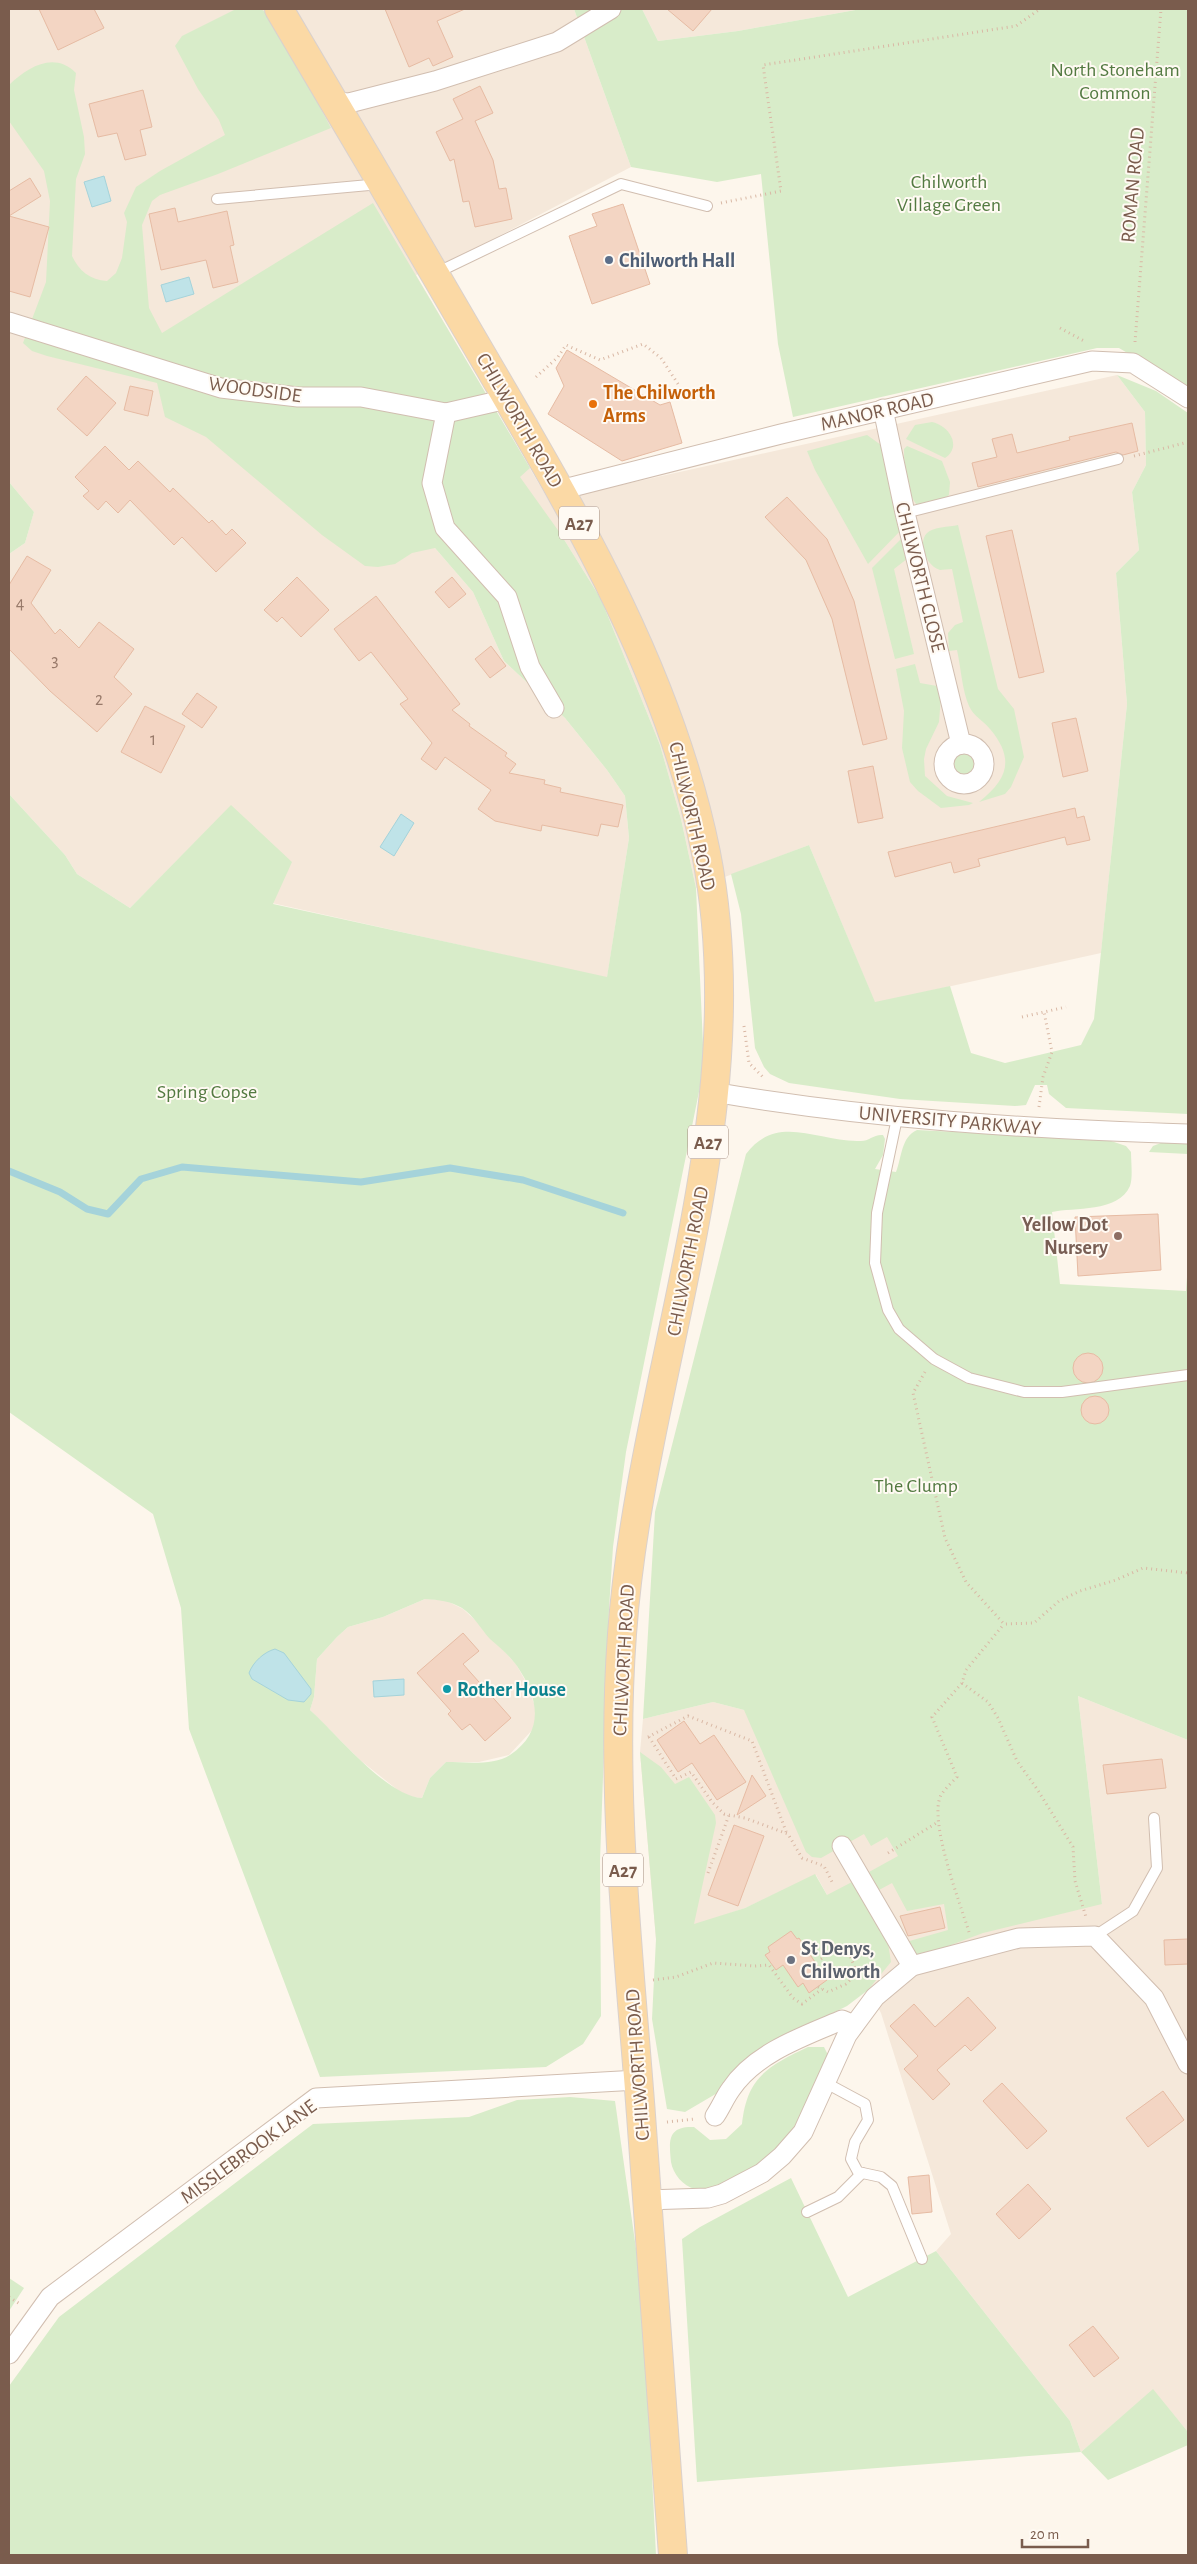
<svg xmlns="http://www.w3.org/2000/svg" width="1197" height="2564" viewBox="0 0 1197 2564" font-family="'Alegreya Sans',sans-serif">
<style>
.residential{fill:#f5e8da}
.green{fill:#d8ecc9;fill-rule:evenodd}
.water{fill:#bfe3e8;stroke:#a5d3da}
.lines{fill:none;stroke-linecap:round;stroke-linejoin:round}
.stream{stroke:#a5d3da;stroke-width:7}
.building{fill:#f3d5c3;stroke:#e6bba3}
.service-casing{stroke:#d1beb0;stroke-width:12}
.minor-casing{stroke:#d1beb0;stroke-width:21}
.primary-casing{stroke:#dad1cd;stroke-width:30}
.path{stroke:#d9b8a5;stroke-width:3;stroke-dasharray:1 4;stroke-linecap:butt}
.service{stroke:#fff;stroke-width:10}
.minor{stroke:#fff;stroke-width:19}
.primary{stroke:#fbd9a5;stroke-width:28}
.service-dot{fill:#5c6f8a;stroke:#fffaf3;stroke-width:2}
.food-dot{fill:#e8710a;stroke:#fffaf3;stroke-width:2}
.education-dot{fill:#8d6e63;stroke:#fffaf3;stroke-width:2}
.culture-dot{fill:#0f9aa8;stroke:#fffaf3;stroke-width:2}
.worship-dot{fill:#6b7280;stroke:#fffaf3;stroke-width:2}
.labels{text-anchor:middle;stroke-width:4;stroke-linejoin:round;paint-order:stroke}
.number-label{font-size:18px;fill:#987a6a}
.shield{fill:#fffaf3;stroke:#a28b7f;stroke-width:1}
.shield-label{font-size:19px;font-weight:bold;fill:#7a5c4d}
.park-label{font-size:20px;fill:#537a41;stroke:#fffaf3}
.street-label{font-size:20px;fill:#7a5c4d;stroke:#fffaf3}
.service-label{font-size:20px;font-weight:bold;fill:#4e5e75;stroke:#fffaf3;text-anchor:start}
.food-label{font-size:20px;font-weight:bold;fill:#c56008;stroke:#fffaf3;text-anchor:start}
.education-label{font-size:20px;font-weight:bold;fill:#785e54;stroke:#fffaf3;text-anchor:end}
.culture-label{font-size:20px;font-weight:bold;fill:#0d838f;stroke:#fffaf3;text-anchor:start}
.worship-label{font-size:20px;font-weight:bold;fill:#5b616d;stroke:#fffaf3;text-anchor:start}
</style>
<rect width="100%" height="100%" fill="#fdf6ec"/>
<g class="residential">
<polygon points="9,9 574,9 631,167 449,262 416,275 549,501 1117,375 1145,412 1146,465 1132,492 1139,550 1116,573 1127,704 1101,953 875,1003 809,845 696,888 681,819 660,745 601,599 560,533 435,548 473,592 504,661 565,718 607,770 625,796 629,838 607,978 272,903 231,806 130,908 77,874 65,855 9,794 9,554 25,543 34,512 9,482"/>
<polygon points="642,9 861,9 738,31 658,41"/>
<polygon points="425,1599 445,1600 463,1609 475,1620 516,1664 526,1682 536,1709 535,1727 509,1755 479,1762 446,1762 430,1778 422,1798 410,1797 399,1791 360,1760 310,1710 314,1697 317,1659 337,1637 348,1627 383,1617"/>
<polygon points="1078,1696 1188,1740 1188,2432 1153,2390 1081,2452 1070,2421 936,2251 951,2234 881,2013 868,1990 857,1949 816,1875 745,1908 656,1939 640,1752 643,1719 713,1702 744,1710 1102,1904"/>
</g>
<g class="green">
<path d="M236,9h25l11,8 59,111 -113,46 -58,21 -8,6 -10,24 7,83 13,25 211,-130 157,265 -10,9 40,56 41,66 59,146 21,74 15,69 8,179 -78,385 -13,95 -4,62 -9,252 1,155 -18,28 -37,23 -226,10 -131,-348 -8,-121 -28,-94 -144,-102v-618l56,61 12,19 53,34 101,-103 61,57 -19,42 334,73 22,-139 -4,-42 -18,-26 -42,-52 -61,-57 -31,-69 -38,-44 -23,5 -17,11 -17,3 -13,-1 -43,-31 -116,-98 -41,-20 -8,-34 -110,-27 -15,-5 -9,-8 23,-61 4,-81 -6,-30 -35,-50v-36c19,-18 45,-34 67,-12l-2,17 10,47 1,17 -9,25 -4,77c7,15 18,24 35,25l9,-8 6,-15 5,-36 -3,-9 12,-26 24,-16 65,-36 -6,-15 -21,-31 -23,-43 7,-10zM425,1599c14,1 25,2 37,9 12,8 19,21 28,31 9,8 20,17 27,27 21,31 29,65 -7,89 -17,11 -45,7 -64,7l-16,16 -8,20c-36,-2 -85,-64 -112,-88l4,-13 3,-38 20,-22 11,-10 35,-10z"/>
<polygon points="574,9 642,9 658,41 738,31 861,9 1188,9 1188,389 1119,348 1097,348 793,417 778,344 761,174 717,182 631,167"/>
<polygon points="1117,375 1156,391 1188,413 1188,1114 1066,1108 1049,1094 1047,1085 1035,1085 1026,1105 1015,1106 900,1099 789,1083 770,1074 764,1067 755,1048 741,914 731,874 809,845 875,1002 950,986 971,1053 1005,1063 1081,1045 1094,1019 1127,704 1116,573 1139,550 1132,492 1146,465 1145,412"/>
<path d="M932,422c16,3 31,24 13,36l-39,-19 9,-14z"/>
<polygon points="867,435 881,445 904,527 868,564 815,470 807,451"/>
<path d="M907,446l35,15 8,21 -1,13 -6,4 -26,6c-11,-12 -13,-40 -13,-56z"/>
<polygon points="9,482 34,512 25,543 9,554"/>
<path d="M958,525l40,164 16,20 10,48 -13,30 -6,7 -26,8c29,-23 36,-43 11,-73 -7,-9 -16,-12 -21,-23 -7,-16 -8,-38 -12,-56l-8,1 -1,-18 7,-8 8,-3 -11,-53c-4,0 -9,1 -12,1 -13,-3 -23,-27 -13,-37 6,-6 22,-6 31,-8z"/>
<polygon points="903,537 912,555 894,569 914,654 895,659 872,568"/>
<polygon points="915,664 920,683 937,686 941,696 939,722 926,749 924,759 925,776 947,796 973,803 969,805 941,808 918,791 910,782 902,748 904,711 896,669"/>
<circle cx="964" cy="763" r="12"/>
<path d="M917,1130l191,10 18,6 5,6c0,9 2,26 -1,34 -12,27 -56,21 -78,26l8,72 126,7 2,-28v477l-110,-44 24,208 -119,29 -64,24 -8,-5 -5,-10 42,-12 -4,-26 -37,7 -15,-28 -13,7 -10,-18 29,-16 -11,-19 -16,9 -7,-12 -43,24 -9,-1 -6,-5 -62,-142 -31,-8 -70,17 12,-207 91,-358c32,-42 73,-11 115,-13 8,0 13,-7 22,-6l2,4 -2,16 -8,14 21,3c6,-15 5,-35 21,-42z"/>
<polygon points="1166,1141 1188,1142 1188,1154 1149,1152 1153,1146"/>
<polygon points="640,1752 661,1767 675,1784 689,1777 715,1815 716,1823 694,1924 745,1908 815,1874 827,1895 852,1882 888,1943 891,1962 868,1990 847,2006 759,2050 719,2092 685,2112 667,2109 652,2019 656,1939"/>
<path d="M808,2047h16l4,8 -1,9c-10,21 -19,47 -32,65 -6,8 -41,45 -48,49 -13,6 -38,14 -52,11 -12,-3 -22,-15 -24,-27 -2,-21 -4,-36 23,-35l16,13 16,-1 16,-15c5,-47 26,-58 66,-77z"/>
<polygon points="570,2097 615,2101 643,2298 656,2555 9,2555 9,2386 59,2317 313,2124 469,2117 517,2100"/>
<polygon points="791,2178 848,2297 936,2251 1070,2421 1081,2452 1153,2389 1188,2432 1188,2445 1108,2480 1081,2452 697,2482 682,2239 700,2227"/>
<polygon points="9,2278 24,2288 9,2311"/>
</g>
<g class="water">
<polygon points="104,176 111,201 92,207 84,182"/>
<polygon points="189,277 194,294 166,302 161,285"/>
<polygon points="401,814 414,823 394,856 380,847"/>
<path d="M275,1649l9,4 27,36v5l-7,8 -16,-2 -36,-21 -3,-6c4,-11 15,-21 26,-24z"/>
<polygon points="404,1679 404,1695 374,1697 373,1681"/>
</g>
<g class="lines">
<polyline class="stream" points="9,1171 60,1192 87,1209 108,1214 141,1179 182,1167 361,1182 450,1168 523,1180 623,1213"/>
</g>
<g class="building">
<polygon points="39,9 94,9 104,28 58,50"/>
<polygon points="385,9 465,9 437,21 453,57 433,66 429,58 409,67"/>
<polygon points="667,9 712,9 693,31"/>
<polygon points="480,86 493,113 475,121 493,160 499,189 506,188 512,219 475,227 469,201 463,202 454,159 450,161 436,132 463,119 453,99"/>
<polygon points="143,90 152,127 140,130 146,155 125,160 117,133 98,137 89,104"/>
<polygon points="30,178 41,196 9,216 9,191"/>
<polygon points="623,204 650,284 592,304 569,236 597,226 592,214"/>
<polygon points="175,208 178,222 227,211 234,245 230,246 238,282 213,288 206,260 161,270 149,214"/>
<polygon points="9,216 49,227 30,297 9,291"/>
<polygon points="567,350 660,405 670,402 682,443 622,461 548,414 564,386 556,368"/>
<polygon points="86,376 116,403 87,436 57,409"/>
<polygon points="130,386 153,391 148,416 124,410"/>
<polygon points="1132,423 1138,451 1123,455 1116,452 978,487 972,463 997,457 992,439 1012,434 1017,453 1070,440 1069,437"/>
<polygon points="105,446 129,470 138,461 170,492 173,488 209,523 212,520 226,535 232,529 246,543 216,572 182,537 174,545 130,500 118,513 106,501 98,510 83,496 89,491 75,477"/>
<polygon points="787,497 827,539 854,601 887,739 863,745 832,619 806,560 765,517"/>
<polygon points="1012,530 1044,672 1019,678 986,536"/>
<polygon points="27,556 51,570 31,603 55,634 60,629 79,648 99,622 134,649 114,677 132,694 97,732 50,691 9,649 9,585"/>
<polygon points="297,577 329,610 301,637 282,617 277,622 264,610"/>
<polygon points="452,577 466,594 449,608 435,592"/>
<polygon points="376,596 460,704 452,710 470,724 469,726 507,753 505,756 516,764 509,773 545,780 544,784 561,788 560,792 623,805 618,827 601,824 598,836 542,825 541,831 495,821 478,809 491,790 445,757 436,770 421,759 432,743 400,704 408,699 371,652 359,661 334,629"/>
<polygon points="491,646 506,666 490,678 475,659"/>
<polygon points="197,693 217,707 202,728 182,714"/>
<polygon points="145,706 185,726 161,773 121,752"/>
<polygon points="1076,718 1088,771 1063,777 1052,723"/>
<polygon points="873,766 883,818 858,823 848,771"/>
<polygon points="1075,808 1077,818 1084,816 1090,840 1067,845 1065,837 978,859 980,866 954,873 951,862 895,877 888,852"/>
<polygon points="1158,1214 1161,1270 1078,1276 1075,1217"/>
<circle cx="1088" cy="1368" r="15"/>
<circle cx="1095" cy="1410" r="14"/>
<polygon points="463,1633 479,1651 463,1664 511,1718 485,1741 470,1724 462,1730 448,1714 451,1711 417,1673"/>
<polygon points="684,1721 700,1744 714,1735 746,1782 717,1800 692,1763 678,1772 657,1740"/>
<polygon points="1162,1759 1166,1788 1107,1794 1103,1765"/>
<polygon points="752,1775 766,1796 737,1815"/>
<polygon points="734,1825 764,1836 738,1906 708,1895"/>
<polygon points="940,1907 945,1928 908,1936 900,1916"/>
<polygon points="791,1931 797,1939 799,1938 827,1980 809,1993 803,1983 798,1987 783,1965 776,1970 765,1955 770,1952 768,1947"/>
<polygon points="1188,1939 1188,1964 1165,1965 1164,1940"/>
<polygon points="968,1997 996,2028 971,2051 965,2045 937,2070 950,2084 933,2100 904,2069 918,2056 890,2026 914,2004 935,2027"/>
<polygon points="1002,2083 1047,2131 1027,2149 983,2101"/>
<polygon points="1163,2091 1184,2120 1148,2147 1126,2118"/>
<polygon points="929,2175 932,2212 912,2214 908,2177"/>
<polygon points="1028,2184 1051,2209 1019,2239 996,2214"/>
<polygon points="1093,2326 1119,2358 1094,2377 1069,2345"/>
</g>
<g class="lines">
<g class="service-casing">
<g id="service">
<polyline points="217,199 380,184"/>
<polyline points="436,273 621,184 707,206"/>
<polyline points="905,513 1118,459"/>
<polyline points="897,1118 877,1213 875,1263 888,1310 899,1329 934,1359 969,1378 1024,1392 1062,1392 1188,1375"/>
<polyline points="1095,1936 1133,1911 1157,1868 1154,1818"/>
<polyline points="826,2083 865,2104 868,2120 855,2142 851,2159 858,2172 881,2177 892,2186 922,2259"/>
<polyline points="807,2212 838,2197 862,2173"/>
</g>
</g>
<g class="minor-casing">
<g id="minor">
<polyline points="335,102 349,103 435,81 557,42 611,9"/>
<polyline points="9,322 221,388 298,397 361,397 446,413 507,399"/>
<polyline points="883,409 905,513 961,744"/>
<polyline points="446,413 432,483 445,528 507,597 530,667 554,708"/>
<polyline points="560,490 781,434 1092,361 1133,363 1188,398"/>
<circle cx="964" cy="764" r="20"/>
<path d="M713,1092c157,27 316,37 475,42"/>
<polyline points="842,1846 912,1966"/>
<path d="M715,2116c6,-9 10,-19 16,-27 24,-36 73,-53 111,-69l12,5"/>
<polyline points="646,2200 708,2198 722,2194 762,2173 782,2156 803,2132 847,2035 875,1997 912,1966 1019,1938 1095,1936 1154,1998 1188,2064"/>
<polyline points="9,2354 50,2297 316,2098 638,2080"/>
</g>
</g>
<g class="primary-casing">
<path id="primary" d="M279,9c71,119 140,238 210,358 90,154 181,308 217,486 52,264 -65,520 -84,781 -12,159 7,321 19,481 11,147 21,293 32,440"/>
</g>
<g class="path">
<polyline points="721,203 781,191 763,65 1016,26 1040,9"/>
<polyline points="1060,328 1084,341"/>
<polyline points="1135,342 1161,9"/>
<polyline points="536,377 558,357 566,345 600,360 643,344 661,358 678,384"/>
<polyline points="1134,456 1188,442"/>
<polyline points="1022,1017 1066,1007"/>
<polyline points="744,1026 749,1063 764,1078"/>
<polyline points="1039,1107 1043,1077 1052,1052 1044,1012"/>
<polyline points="925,1372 913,1393 945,1538 966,1582 1004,1624 1034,1623 1059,1601 1080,1591 1116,1580 1143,1568 1188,1573"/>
<polyline points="962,1683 988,1702 998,1718 1017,1761 1037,1789 1073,1847 1075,1881 1086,1917"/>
<polyline points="648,1737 688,1716 752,1741 787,1834"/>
<polyline points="649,1737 676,1779 691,1772 712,1802 724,1814 745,1818 788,1834 802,1858 824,1866 832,1882"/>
<polyline points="888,1853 938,1822"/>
<polyline points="708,1873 729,1815"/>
<path d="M969,1932c-9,-29 -41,-112 -28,-137 4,-6 11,-13 16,-18l-25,-60 30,-34 4,-13 38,-46"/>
<path d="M821,1959c10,-7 16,-12 28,-6l8,20 15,-1"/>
<polyline points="653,1980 676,1977 713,1963 755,1966 769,1965 793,1998 802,2004 822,1989"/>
<polyline points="818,1987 828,1992 846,1984 857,1973"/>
<polyline points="667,2122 695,2119"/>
<polyline points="9,2297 20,2304"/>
</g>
<use href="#service" class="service"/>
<use href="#minor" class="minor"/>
<use href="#primary" class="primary"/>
</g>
<circle class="service-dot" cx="609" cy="260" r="5"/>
<circle class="food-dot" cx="593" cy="404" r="5"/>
<circle class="education-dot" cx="1118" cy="1236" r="5"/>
<circle class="culture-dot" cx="447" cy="1689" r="5"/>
<circle class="worship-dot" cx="791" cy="1960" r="5"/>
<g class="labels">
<g class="number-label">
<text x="20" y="609">4</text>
<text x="55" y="666">3</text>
<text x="99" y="705">2</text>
<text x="153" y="745">1</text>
</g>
<g class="shield">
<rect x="559" y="506.5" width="40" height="33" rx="4"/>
<rect x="688" y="1125.5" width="40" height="33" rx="4"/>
<rect x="603" y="1853.5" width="40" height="33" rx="4"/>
</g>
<g class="shield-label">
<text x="579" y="530">A27</text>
<text x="708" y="1149">A27</text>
<text x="623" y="1877">A27</text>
</g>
<g class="park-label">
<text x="1115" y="76">North Stoneham<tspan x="1115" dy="23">Common</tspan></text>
<text x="949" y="188">Chilworth<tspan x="949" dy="23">Village Green</tspan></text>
<text x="207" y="1098">Spring Copse</text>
<text x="916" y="1492">The Clump</text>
</g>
<g class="street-label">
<text transform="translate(1132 185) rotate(-85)" y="7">ROMAN ROAD</text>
<text transform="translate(255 389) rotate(8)" y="7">WOODSIDE</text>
<text transform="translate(877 411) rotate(-13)" y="7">MANOR ROAD</text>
<text transform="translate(520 420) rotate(60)" y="7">CHILWORTH ROAD</text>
<text transform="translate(921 577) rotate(76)" y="7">CHILWORTH CLOSE</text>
<text transform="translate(693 816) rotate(77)" y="7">CHILWORTH ROAD</text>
<text transform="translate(950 1120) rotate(5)" y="7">UNIVERSITY PARKWAY</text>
<text transform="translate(687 1261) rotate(-79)" y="7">CHILWORTH ROAD</text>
<text transform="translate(623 1660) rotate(-87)" y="7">CHILWORTH ROAD</text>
<text transform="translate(637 2065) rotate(-94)" y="7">CHILWORTH ROAD</text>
<text transform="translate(248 2151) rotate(-36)" y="7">MISSLEBROOK LANE</text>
</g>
<g class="service-label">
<text x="619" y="267">Chilworth Hall</text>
</g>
<g class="food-label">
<text x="603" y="399">The Chilworth<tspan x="603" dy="23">Arms</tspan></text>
</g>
<g class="education-label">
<text x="1108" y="1231">Yellow Dot<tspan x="1108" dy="23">Nursery</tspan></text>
</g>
<g class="culture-label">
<text x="457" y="1696">Rother House</text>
</g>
<g class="worship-label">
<text x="801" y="1955">St Denys,<tspan x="801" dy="23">Chilworth</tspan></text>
</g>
</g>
<rect width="1197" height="2564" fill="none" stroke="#7a5c4d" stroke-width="20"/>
<path d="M1022 2539v8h66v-8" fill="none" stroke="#7a5c4d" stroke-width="2.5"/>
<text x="1030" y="2539" font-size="15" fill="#7a5c4d" stroke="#fffaf3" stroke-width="4" paint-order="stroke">20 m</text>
</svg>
